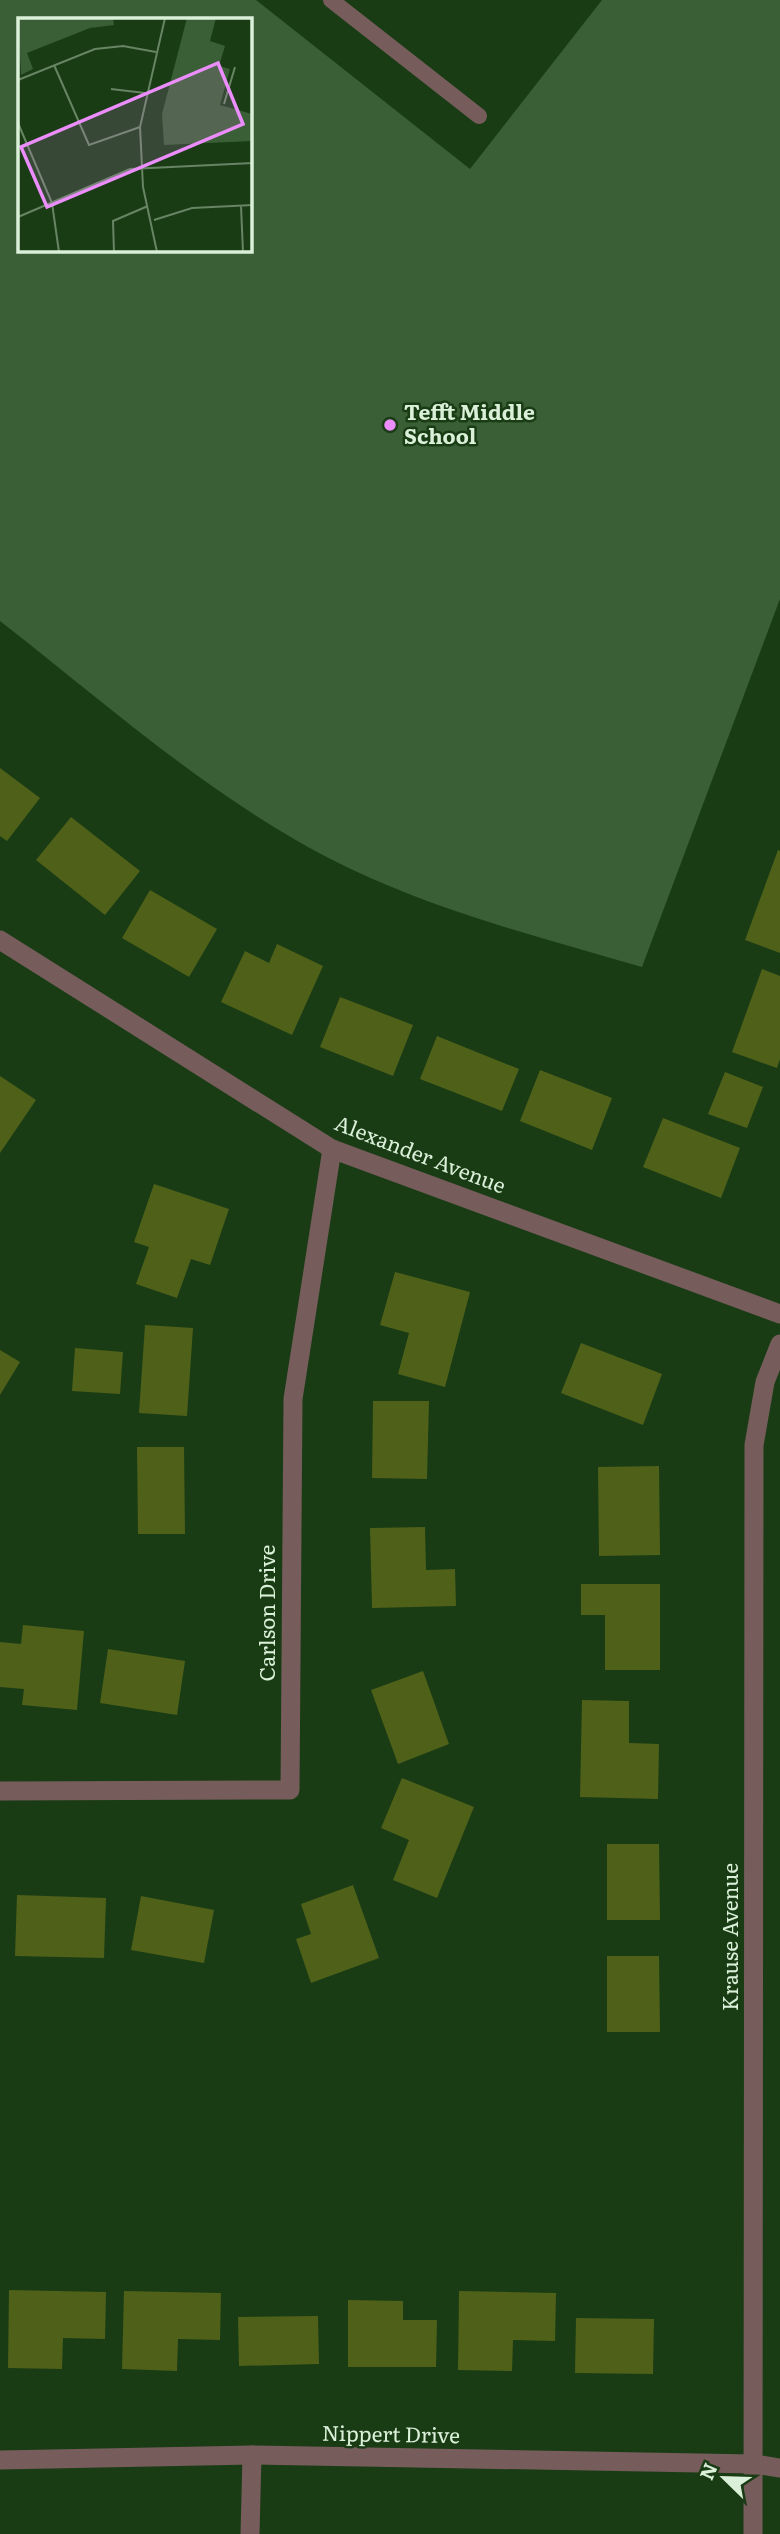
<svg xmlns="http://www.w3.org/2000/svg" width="780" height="2534" viewBox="0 0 780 2534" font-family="Literata,serif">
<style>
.green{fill:#3a5e35;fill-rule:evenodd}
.building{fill:#4f6019}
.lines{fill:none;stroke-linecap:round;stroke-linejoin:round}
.service{stroke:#765c5b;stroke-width:16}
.minor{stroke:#765c5b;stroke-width:19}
.poi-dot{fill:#eb8dfb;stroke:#193c15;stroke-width:2.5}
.labels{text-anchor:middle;stroke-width:5;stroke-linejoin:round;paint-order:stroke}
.poi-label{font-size:21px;font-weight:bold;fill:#dbf0d8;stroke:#193c15;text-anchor:start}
.street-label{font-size:21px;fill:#dbf0d8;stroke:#193c15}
.inset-road{fill:none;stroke:#678463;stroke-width:2}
.view{fill:#eb8dfb;fill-opacity:0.15;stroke:#eb8dfb;stroke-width:3.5}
.inset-edge{fill:none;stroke:#dbf0d8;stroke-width:3.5}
</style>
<rect width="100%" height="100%" fill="#193c15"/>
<path class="green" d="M0,0h256l214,169 132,-169h178v599l-138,368c-118,-34 -241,-65 -348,-128 -105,-61 -198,-143 -294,-218zM19,19h231v231h-231z"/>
<g class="building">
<polygon points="0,768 40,798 7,841 0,836"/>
<polygon points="71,817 140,871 105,915 36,860"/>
<polygon points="778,850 780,851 780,953 745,940"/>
<polygon points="150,890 217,929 189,977 122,938"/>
<polygon points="277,944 323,966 292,1035 221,1002 245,951 269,963"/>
<polygon points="762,969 780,976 780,1059 777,1068 732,1052"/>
<polygon points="340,997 413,1025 393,1076 320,1047"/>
<polygon points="437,1036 519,1069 502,1111 420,1079"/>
<polygon points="540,1070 612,1098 592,1150 520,1121"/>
<polygon points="725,1072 763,1087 747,1128 708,1114"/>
<polygon points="0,1076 36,1100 0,1153"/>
<polygon points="663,1118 740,1148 721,1198 643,1167"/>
<polygon points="154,1184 229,1209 210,1265 191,1259 177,1298 136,1284 149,1247 134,1242"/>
<polygon points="395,1272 470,1292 445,1387 398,1374 409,1333 380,1325"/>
<polygon points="145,1325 193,1328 187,1416 139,1413"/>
<polygon points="581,1343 662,1374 643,1425 561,1393"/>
<polygon points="75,1348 123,1352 120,1394 72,1391"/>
<polygon points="0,1350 20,1362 0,1395"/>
<polygon points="373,1401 429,1401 427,1479 372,1478"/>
<polygon points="137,1447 184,1447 185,1534 138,1534"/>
<polygon points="659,1466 660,1555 599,1556 598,1467"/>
<polygon points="425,1527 426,1570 455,1569 456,1606 372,1608 370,1528"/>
<polygon points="581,1584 660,1584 660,1670 605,1670 605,1615 581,1615"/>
<polygon points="23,1625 84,1631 77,1710 22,1705 24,1689 0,1687 0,1642 21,1644"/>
<polygon points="108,1649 185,1661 177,1715 100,1703"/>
<polygon points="423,1671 449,1744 398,1764 371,1690"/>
<polygon points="582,1700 629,1701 629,1743 659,1744 658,1799 580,1797"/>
<polygon points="402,1778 474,1807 437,1898 393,1880 409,1840 381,1828"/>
<polygon points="607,1844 659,1844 660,1920 607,1920"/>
<polygon points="353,1885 379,1958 311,1983 296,1939 311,1934 301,1904"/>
<polygon points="17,1895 106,1898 104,1958 15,1956"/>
<polygon points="141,1896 214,1910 204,1963 131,1950"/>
<polygon points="607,1956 659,1956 660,2032 607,2032"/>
<polygon points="9,2290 106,2292 105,2339 63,2338 62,2369 8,2368"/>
<polygon points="124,2291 221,2293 220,2340 178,2339 177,2371 122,2369"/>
<polygon points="459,2291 556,2293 555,2341 513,2340 512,2371 458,2370"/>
<polygon points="348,2300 403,2301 403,2320 437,2320 436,2367 348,2367"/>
<polygon points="318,2316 319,2364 239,2366 238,2317"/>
<polygon points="576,2318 654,2319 653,2374 575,2373"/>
</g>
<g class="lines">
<polyline class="service" points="331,0 479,116"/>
<g class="minor">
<polyline points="0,940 332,1149 780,1314"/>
<polyline points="0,1791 290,1790 293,1399 332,1149"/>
<polyline points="0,2460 252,2455 754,2464 780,2468"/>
<polyline points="250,2534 252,2455"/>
<polyline points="753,2534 754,1445 765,1382 780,1344"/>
</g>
</g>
<circle class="poi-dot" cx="390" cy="425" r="7"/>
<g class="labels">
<g class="poi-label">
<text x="404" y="420">Tefft Middle<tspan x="404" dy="24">School</tspan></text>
</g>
<g class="street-label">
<text transform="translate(420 1155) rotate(21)" y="7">Alexander Avenue</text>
<text transform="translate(268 1613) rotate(-90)" y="7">Carlson Drive</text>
<text transform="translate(731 1937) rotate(-90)" y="7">Krause Avenue</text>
<text transform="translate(391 2435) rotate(1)" y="7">Nippert Drive</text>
</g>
</g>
<g transform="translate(18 18)">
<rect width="234" height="234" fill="#193c15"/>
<path d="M0,0h95l1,7 -24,3 -63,25 6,16 -12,6zM169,0h29l-6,23 15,5 -6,20 11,3 -10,36 32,9v27l-88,4 -2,-31z" fill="#3a5e35"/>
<path class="inset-road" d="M36,47l35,80 51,-18M0,62l77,-31 28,-3 33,6M93,71l34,4M206,86l11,-37M0,105l34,80 7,49M223,188l2,46M0,199l112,-48 123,-6M136,202l38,-12 61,-3M96,234l-1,-31 35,-15M139,234l-14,-65 -3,-60 25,-109"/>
<path class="view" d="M200,45l25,61 -196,83 -26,-60z"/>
<rect width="234" height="234" class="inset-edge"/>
</g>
<g transform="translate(724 2478) rotate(293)" stroke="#193c15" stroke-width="5" paint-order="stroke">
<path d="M0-5L12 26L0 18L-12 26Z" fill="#dbf0d8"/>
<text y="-10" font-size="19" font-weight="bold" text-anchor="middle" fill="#dbf0d8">N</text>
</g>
</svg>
